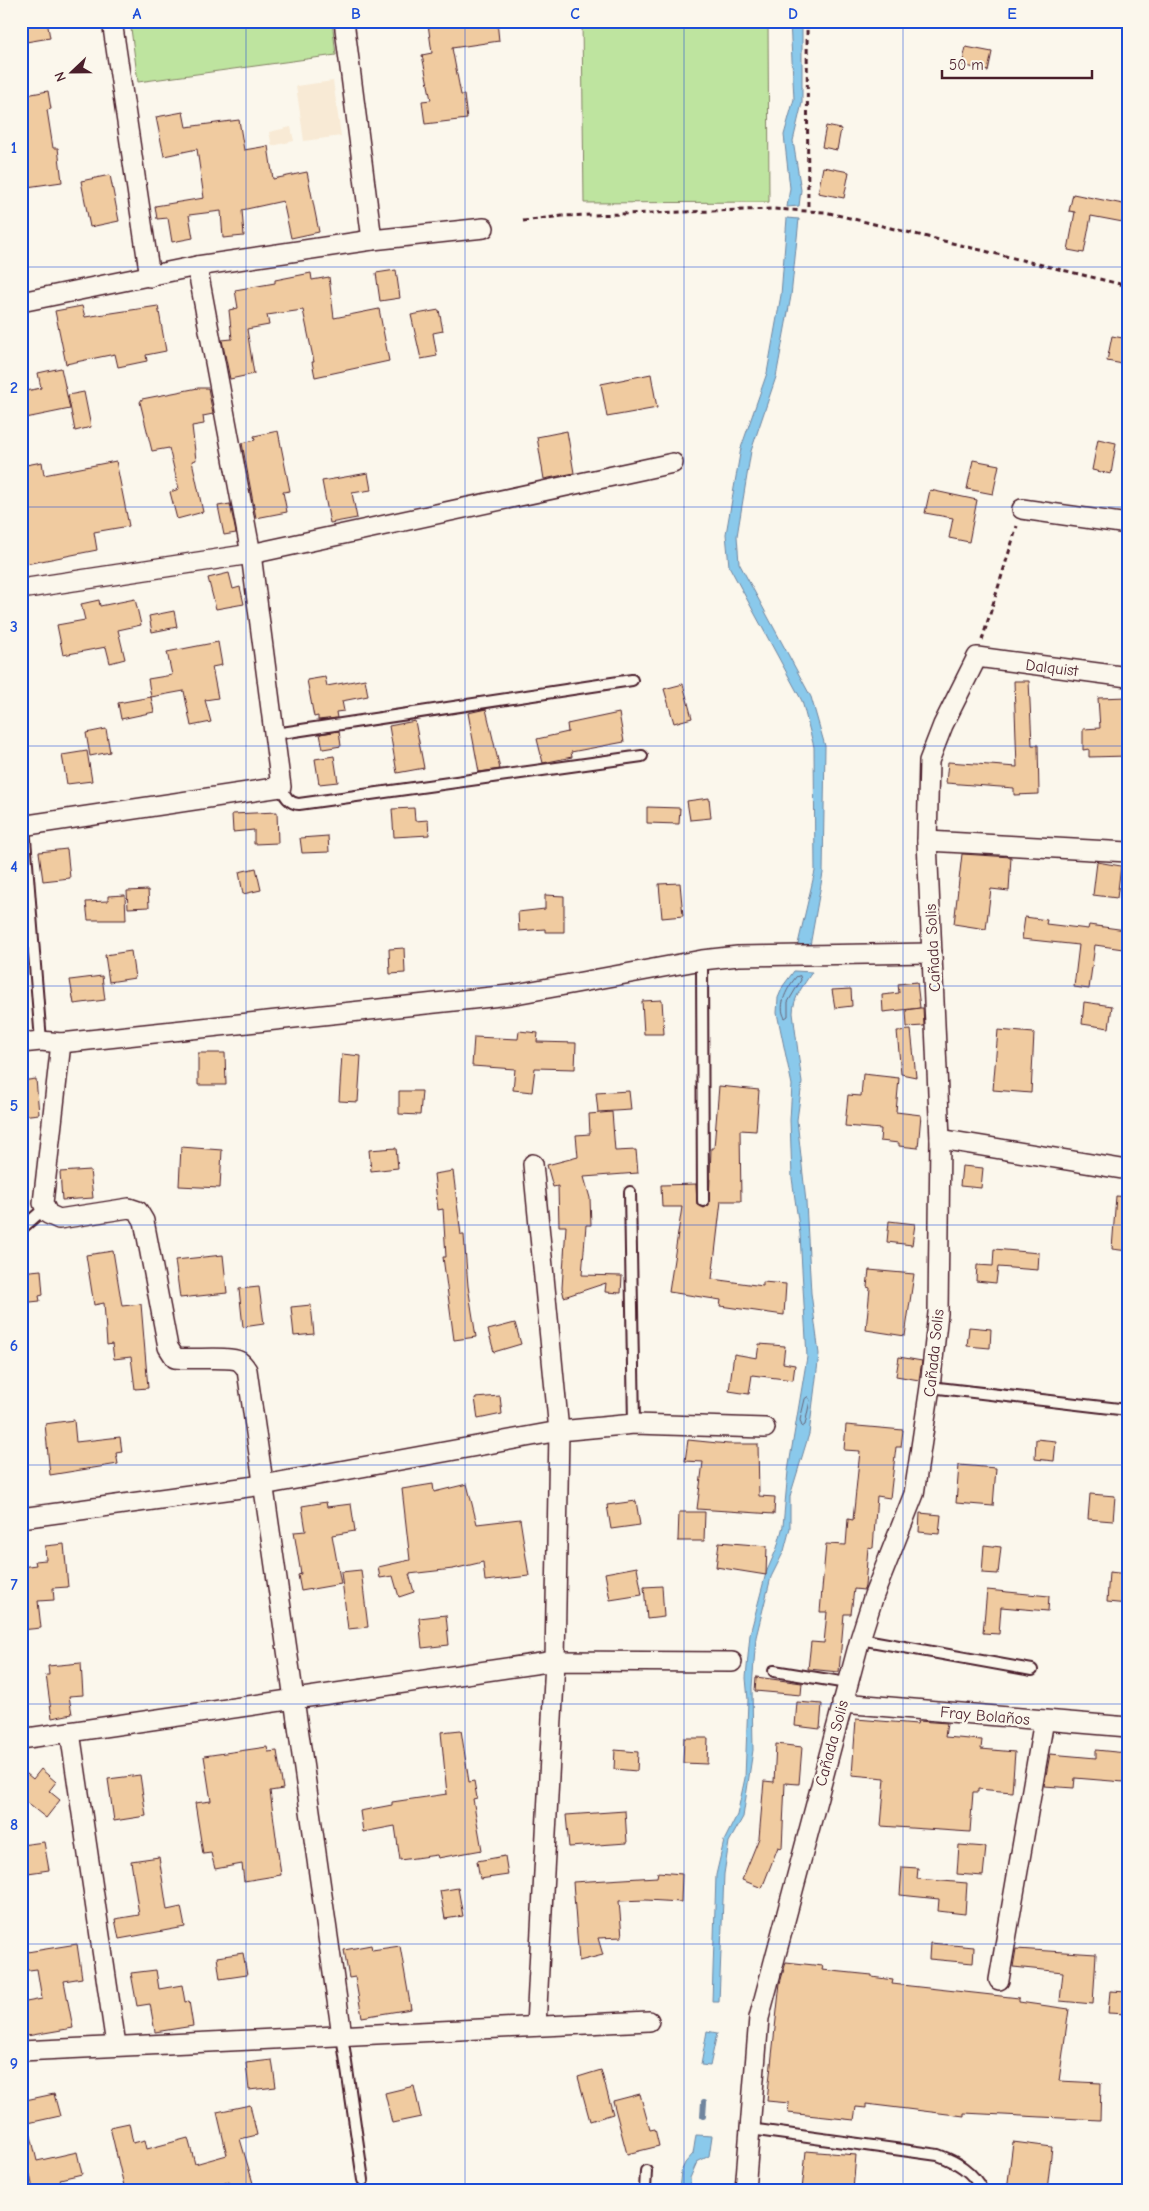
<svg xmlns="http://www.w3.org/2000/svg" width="1149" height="2211" viewBox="0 0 1149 2211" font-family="'Comic Neue',sans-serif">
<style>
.built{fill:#f8ead5}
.green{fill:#bee49f;stroke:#848265}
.water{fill:#8ac9eb;stroke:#70859e}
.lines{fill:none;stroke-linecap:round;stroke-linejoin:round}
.shore{stroke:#646378;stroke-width:1}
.stream{stroke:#70859e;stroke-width:6}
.building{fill:#f0cba0;stroke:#4a1f2b}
.service-casing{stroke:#4a1f2b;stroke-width:14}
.minor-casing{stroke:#4a1f2b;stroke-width:22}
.path{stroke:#4a1f2b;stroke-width:3;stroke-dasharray:5 4;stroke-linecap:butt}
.service{stroke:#fbf7ec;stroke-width:10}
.minor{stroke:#fbf7ec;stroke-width:19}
.grid{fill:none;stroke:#1d4ed8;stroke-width:1;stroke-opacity:0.55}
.labels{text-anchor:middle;stroke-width:5;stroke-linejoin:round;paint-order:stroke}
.street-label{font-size:16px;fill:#4a1f2b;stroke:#fbf7ec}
.neatline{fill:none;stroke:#1d4ed8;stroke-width:2}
.grid-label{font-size:16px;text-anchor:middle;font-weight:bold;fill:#1d4ed8}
</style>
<rect width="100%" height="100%" fill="#fbf7ec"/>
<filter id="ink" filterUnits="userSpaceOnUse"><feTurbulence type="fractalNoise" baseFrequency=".02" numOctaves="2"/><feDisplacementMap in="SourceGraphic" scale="10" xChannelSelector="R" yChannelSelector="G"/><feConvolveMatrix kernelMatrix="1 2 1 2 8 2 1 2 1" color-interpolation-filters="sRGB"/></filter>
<g filter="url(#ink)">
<g class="built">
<polygon points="333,81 341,136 304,141 296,86"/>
<polygon points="291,127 294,141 272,146 269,132"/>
</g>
<g class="green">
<polygon points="130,21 332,21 336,55 138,82"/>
<polygon points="582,21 768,21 769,202 584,203"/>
</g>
<g class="water">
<polygon points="790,21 800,21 802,28 802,103 793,141 801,190 799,206 787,207 790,188 784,135 794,99"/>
<polygon points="787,218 799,219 791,296 776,377 751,451 737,536 739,563 811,697 825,746 823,873 810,946 798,944 815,871 814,747 802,701 729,566 726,534 741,448 767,373 781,295"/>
<path d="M794,971l18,1c-8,13 -19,25 -19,41l9,70 -5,37 9,82 5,91 8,61 -10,80 -19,62v32l-6,23 -13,26 -15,60 -4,50 1,63 -10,67 -14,25 -5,32 -5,128h-7l4,-127 8,-34 13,-26 8,-37 3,-78 -2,-22 4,-44 16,-61 11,-25 6,-22 5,-55 19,-114 -7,-123 -8,-56 -2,-58 2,-35 -15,-72 1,-15 5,-12z"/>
<polygon points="707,2031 717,2033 710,2066 701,2065"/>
<polygon points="696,2135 712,2136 709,2156 697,2162 690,2178 691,2190 679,2190 681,2172 685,2163 693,2154"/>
</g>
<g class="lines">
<g class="shore">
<path d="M800,976l1,4 -13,22v14l-3,2c-8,-13 3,-31 11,-41z"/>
<polygon points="808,1397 810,1400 805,1425 802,1427 800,1420 805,1399"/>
</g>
<polyline class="stream" points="703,2116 704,2102"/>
</g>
<g class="building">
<polygon points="22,21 47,21 50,38 26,42"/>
<polygon points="450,21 497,21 499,41 452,48 461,95 464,95 467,119 425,124 422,101 431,100 422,55 432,53 428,24"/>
<polygon points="966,47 992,52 988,71 962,65"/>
<polygon points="48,91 51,109 47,110 53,148 58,148 62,182 27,187 21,137 21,96"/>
<polygon points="183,112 186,127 239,120 244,150 268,146 273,179 307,172 319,232 291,238 283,201 242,210 244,236 223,238 221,211 189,215 193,238 172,242 168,218 157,219 155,206 204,198 197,149 164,156 156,117"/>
<polygon points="826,126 841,129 837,150 822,147"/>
<polygon points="823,167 849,172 844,198 818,193"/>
<polygon points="110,175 119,221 90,227 81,181"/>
<polygon points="1073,194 1128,205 1128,223 1091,216 1084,253 1068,250 1075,212 1069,211"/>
<polygon points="396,270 400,298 380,301 376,273"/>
<polygon points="311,273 312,280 329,277 334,318 379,309 389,361 315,377 312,362 314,362 303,310 267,315 269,325 247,329 254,374 230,379 222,340 232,339 229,310 238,308 235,290 275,283 275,280"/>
<polygon points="82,306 85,317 158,306 166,351 146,355 147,361 118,367 115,354 66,364 55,311"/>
<polygon points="439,310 443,331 433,333 437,356 421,359 411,315"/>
<polygon points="1112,336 1128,339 1128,365 1107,361"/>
<polygon points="61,368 70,409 21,419 21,392 41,388 38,373"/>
<polygon points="651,374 657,408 607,417 601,384"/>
<polygon points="198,388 208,388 213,414 203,416 204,424 192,426 196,460 192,461 203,512 177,519 170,492 179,489 169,448 152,451 140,402 142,399"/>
<polygon points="84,392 91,427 75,431 68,395"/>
<polygon points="278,431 290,491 283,492 287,512 256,518 242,443 255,440 254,436"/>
<polygon points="567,431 574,473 544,479 537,437"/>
<polygon points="1098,439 1116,443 1111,474 1092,470"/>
<polygon points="973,460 999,465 993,494 967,489"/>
<polygon points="116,461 129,526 94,532 97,550 21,565 21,466 42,462 44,475"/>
<polygon points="368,473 371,490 352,493 357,518 330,523 322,481"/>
<polygon points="930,490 977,500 969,542 949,538 953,518 925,513"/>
<polygon points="230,504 236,533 224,535 218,506"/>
<polygon points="229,573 233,589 240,587 244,604 216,609 208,578"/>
<polygon points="135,599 141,625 118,630 125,659 110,663 106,647 63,655 57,625 85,620 81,604 99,600 100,606"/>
<polygon points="174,611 177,627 152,632 149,616"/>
<polygon points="218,642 222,665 212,667 218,698 205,700 211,722 191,726 184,691 151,697 148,679 172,675 167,652"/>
<polygon points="325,677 327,686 365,679 368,696 342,701 344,711 336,712 337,718 318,720 318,716 314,717 307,680"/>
<polygon points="1014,681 1029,681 1032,745 1038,745 1039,794 1014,795 1014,788 946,783 948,762 1017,767"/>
<polygon points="683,684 692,718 674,723 664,689"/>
<polygon points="151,697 154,712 121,719 118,703"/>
<polygon points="1128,697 1128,756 1089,757 1089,749 1083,750 1083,729 1100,728 1098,698"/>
<polygon points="486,709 500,769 479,772 468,713"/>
<polygon points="619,713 624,742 571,752 572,757 543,763 537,739 568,732 567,724"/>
<polygon points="415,721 424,768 397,773 389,726"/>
<polygon points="106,729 110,752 90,756 86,733"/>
<polygon points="339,731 341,746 323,749 320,734"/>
<polygon points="87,751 92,781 67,784 62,755"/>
<polygon points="334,756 338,782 319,784 315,759"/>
<polygon points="709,798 711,818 690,820 687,801"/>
<polygon points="647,807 680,808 679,824 647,823"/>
<polygon points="414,808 415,821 428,820 429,835 394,837 392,809"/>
<polygon points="277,812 278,843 254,844 254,830 233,832 232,814"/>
<polygon points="328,836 329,852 302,853 300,838"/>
<polygon points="67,849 70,878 43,881 39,852"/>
<polygon points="962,854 1011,857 1009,891 991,889 986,929 954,924"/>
<polygon points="1097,862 1121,866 1117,898 1093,895"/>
<polygon points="256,868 261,890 243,894 239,872"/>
<polygon points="680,883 683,916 662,918 659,884"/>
<polygon points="148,890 149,907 128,908 127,891"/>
<polygon points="125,895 126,920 88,920 86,902 108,901 108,896"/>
<polygon points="545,895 564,896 564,932 545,932 545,929 519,931 518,912 545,909"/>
<polygon points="1025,917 1047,920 1046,924 1088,929 1089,925 1126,930 1123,949 1095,945 1089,989 1074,987 1079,945 1022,939"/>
<polygon points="404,948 405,973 390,974 389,949"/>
<polygon points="131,951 135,978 109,982 105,955"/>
<polygon points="102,976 105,1000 74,1004 70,980"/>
<polygon points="917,982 920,1008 883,1012 882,995 899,993 898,984"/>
<polygon points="851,989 852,1006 835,1008 832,990"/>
<polygon points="662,1000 664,1034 644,1034 642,1001"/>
<polygon points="1084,1002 1112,1006 1109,1028 1082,1024"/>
<polygon points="920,1008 923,1008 924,1026 907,1027 906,1010"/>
<polygon points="911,1030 916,1077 901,1074 897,1031"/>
<polygon points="998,1030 1034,1033 1031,1093 993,1090"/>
<polygon points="519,1031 538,1033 537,1042 576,1043 575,1069 535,1068 532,1092 513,1090 515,1069 472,1066 474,1037 518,1039"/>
<polygon points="198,1053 225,1053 226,1085 198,1085"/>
<polygon points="342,1054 361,1056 358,1102 339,1101"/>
<polygon points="863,1074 899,1078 896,1112 921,1115 918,1148 899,1146 899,1143 880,1141 881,1129 845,1126 848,1095 861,1096"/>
<polygon points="36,1079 39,1114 21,1116 21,1081"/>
<polygon points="719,1086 759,1090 756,1131 740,1130 741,1201 721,1201 712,1279 763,1286 763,1282 786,1284 784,1315 720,1306 721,1300 669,1292 682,1207 662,1207 661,1185 696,1184 697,1205 704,1208 709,1205 711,1148 714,1148"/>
<polygon points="399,1091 422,1091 420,1115 399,1114"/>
<polygon points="629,1091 631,1110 598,1112 596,1093"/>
<polygon points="612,1112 615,1151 636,1150 638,1173 584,1177 590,1198 591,1225 586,1225 582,1275 622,1276 621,1293 605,1292 606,1283 564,1297 562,1288 566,1226 559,1226 558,1186 553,1187 547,1165 578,1157 576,1135 590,1134 589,1114"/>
<polygon points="181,1147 222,1150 220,1188 179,1186"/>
<polygon points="396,1148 398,1168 371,1171 369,1150"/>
<polygon points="962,1166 983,1168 981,1188 960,1186"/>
<polygon points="90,1170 93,1198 62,1200 60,1172"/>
<polygon points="453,1171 461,1235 464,1235 468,1286 476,1337 454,1340 443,1257 446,1257 443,1209 438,1210 434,1174"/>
<polygon points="1116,1196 1128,1197 1128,1251 1112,1249"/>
<polygon points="889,1221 915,1224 912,1245 887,1242"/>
<polygon points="994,1249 1039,1253 1038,1270 998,1267 996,1283 976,1281 977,1265 993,1266"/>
<polygon points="113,1251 122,1306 141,1304 148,1388 135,1389 131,1357 114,1359 112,1344 107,1345 104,1303 94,1305 86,1255"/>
<polygon points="223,1255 227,1293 180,1298 175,1260"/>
<polygon points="41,1270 43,1295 39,1296 40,1301 21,1303 21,1272"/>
<polygon points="869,1270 914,1274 905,1336 866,1330 870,1288 867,1287"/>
<polygon points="259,1287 264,1324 243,1327 239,1289"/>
<polygon points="311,1305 314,1334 294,1336 291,1307"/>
<polygon points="515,1323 521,1344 494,1352 488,1330"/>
<polygon points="969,1327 991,1329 990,1348 967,1346"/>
<polygon points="759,1344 785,1346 783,1363 795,1365 793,1380 752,1375 749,1394 729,1391 734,1354 757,1358"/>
<polygon points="899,1357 922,1361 919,1380 896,1376"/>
<polygon points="500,1396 502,1414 478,1419 475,1398"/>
<polygon points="74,1420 76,1442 120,1437 122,1452 116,1453 118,1464 50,1475 45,1424"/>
<polygon points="846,1425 903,1430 901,1447 896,1447 890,1498 877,1496 873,1548 868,1547 865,1586 864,1590 854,1589 851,1614 844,1614 839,1672 808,1669 811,1642 824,1643 827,1612 820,1612 826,1544 846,1545 848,1519 853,1520 860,1451 844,1450"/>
<polygon points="1036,1439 1056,1441 1054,1461 1035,1459"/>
<polygon points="688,1440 728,1444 758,1444 759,1496 775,1497 774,1514 697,1509 703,1462 685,1461"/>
<polygon points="959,1465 996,1468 993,1506 956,1503"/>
<polygon points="433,1484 434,1492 467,1484 477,1524 520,1519 529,1576 485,1581 483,1562 453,1569 409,1574 414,1592 399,1597 393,1576 380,1578 378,1567 410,1560 402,1489"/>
<polygon points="1090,1494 1115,1496 1113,1521 1088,1519"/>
<polygon points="636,1501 640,1525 611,1529 607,1505"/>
<polygon points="326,1502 327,1507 351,1504 355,1531 332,1535 341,1584 301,1591 298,1575 301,1574 294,1532 306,1531 302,1506"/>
<polygon points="679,1512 705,1512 704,1541 678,1541"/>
<polygon points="920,1513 941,1515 939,1534 919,1532"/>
<polygon points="719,1542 767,1546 766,1575 716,1567"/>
<polygon points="64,1544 68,1587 53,1588 54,1600 38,1601 41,1628 21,1630 21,1567 36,1565 35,1561 46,1560 45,1546"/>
<polygon points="984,1545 1001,1547 998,1574 982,1573"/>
<polygon points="637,1567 642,1595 610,1600 605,1573"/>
<polygon points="361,1570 368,1627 348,1629 341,1572"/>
<polygon points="1109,1572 1128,1574 1128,1604 1107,1602"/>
<polygon points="662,1586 664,1617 647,1619 644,1587"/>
<polygon points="987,1590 1049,1596 1048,1611 1001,1607 999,1634 983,1633"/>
<polygon points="446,1615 449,1645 422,1648 419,1618"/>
<polygon points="81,1663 83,1695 69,1696 72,1714 52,1718 46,1675 49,1675 48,1666"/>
<polygon points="756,1677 802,1683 801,1695 755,1691"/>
<polygon points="797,1702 822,1704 820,1729 795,1726"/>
<polygon points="856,1719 917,1724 918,1721 947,1723 945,1737 982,1740 981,1749 1015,1752 1012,1792 978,1789 978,1792 973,1792 970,1832 881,1826 885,1778 852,1775"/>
<polygon points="461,1730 469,1782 474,1781 477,1798 473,1799 482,1850 438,1858 437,1855 400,1860 395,1826 363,1832 360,1811 392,1805 392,1802 447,1794 441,1732"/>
<polygon points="684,1738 708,1738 707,1764 683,1763"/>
<polygon points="776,1744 802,1747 799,1784 785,1783 782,1848 778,1847 762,1888 742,1880 759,1838 764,1781 774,1782"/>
<polygon points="267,1747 268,1752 277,1751 283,1789 270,1791 281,1875 244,1881 242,1864 215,1869 211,1853 203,1854 195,1803 211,1801 204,1756"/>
<polygon points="615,1750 638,1752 637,1771 614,1769"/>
<polygon points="1096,1750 1126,1753 1124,1782 1075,1778 1074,1788 1044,1786 1050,1754 1096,1758"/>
<polygon points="21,1769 33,1779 41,1769 56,1782 49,1791 60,1800 46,1818 21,1798"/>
<polygon points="140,1775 146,1816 114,1821 108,1779"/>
<polygon points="625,1811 627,1843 569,1847 566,1815"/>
<polygon points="44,1842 49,1870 21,1874 21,1845"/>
<polygon points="959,1845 986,1847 983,1876 957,1874"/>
<polygon points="505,1856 508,1875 480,1879 477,1861"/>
<polygon points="159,1857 167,1910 181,1907 185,1927 119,1939 115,1919 139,1915 131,1861"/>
<polygon points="902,1867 918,1868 917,1879 967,1883 965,1914 938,1911 939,1899 900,1895"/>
<polygon points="658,1872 682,1874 681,1902 646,1900 619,1901 622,1937 598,1938 603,1955 579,1961 573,1882 657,1877"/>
<polygon points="458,1888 463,1916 445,1919 440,1891"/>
<polygon points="930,1943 974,1947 973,1963 929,1959"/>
<polygon points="77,1944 82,1978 64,1981 73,2028 21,2037 21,2003 42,1999 37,1969 21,1971 21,1953"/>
<polygon points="371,1945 372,1950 400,1946 411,2009 362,2017 355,1977 349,1978 344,1950"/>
<polygon points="1016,1949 1096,1954 1093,2004 1060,2001 1063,1972 1013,1967"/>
<polygon points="243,1953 247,1975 220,1979 217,1957"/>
<polygon points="786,1962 823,1966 822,1970 872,1975 872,1977 893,1980 892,1984 1019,1998 1019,2002 1069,2009 1059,2081 1101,2083 1100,2120 964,2113 964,2116 866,2104 866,2108 856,2107 854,2120 788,2113 789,2103 767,2101 780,1983"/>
<polygon points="156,1970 159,1989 182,1985 185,2002 189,2001 193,2026 155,2032 150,2004 137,2006 131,1973"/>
<polygon points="1110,1991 1128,1992 1128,2014 1108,2013"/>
<polygon points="272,2060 276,2087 249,2090 246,2063"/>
<polygon points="601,2070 613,2114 590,2121 578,2077"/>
<polygon points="414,2086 421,2117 392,2123 385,2093"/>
<polygon points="54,2094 60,2116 28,2123 37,2161 77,2152 82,2174 60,2179 62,2190 33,2190 30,2174 21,2176 21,2101"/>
<polygon points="640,2094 650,2130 655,2129 659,2146 627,2154 613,2101"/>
<polygon points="250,2105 257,2135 240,2139 255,2190 232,2190 229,2181 196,2190 125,2190 110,2127 129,2123 133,2143 145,2140 147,2149 188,2138 195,2164 227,2155 217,2112"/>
<polygon points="1013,2142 1052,2147 1047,2190 1007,2190"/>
<polygon points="806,2151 856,2155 853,2190 802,2190"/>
</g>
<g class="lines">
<g class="service-casing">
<g id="service">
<polyline points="275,734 632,680"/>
<path d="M281,787c3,8 9,17 18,17l343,-48"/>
<polyline points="24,826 41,1041"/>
<polyline points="702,960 703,1201"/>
<polyline points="630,1192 634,1424"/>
<polyline points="21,1229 45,1208"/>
<polyline points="930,1387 1128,1410"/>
<polyline points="860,1639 1032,1670"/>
<polyline points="774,1671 847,1683"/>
<polyline points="342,2035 363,2180"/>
<path d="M750,2129l188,26c19,7 34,16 44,35"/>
<polyline points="645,2190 646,2171"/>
</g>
</g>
<g class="minor-casing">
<g id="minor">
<polyline points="112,21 150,277"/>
<polyline points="344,21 372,240"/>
<polyline points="21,302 197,266 372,240 484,228"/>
<polyline points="1022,509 1128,524"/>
<polyline points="21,589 251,554 673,463"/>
<polyline points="21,826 281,787 251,554 197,266"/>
<polyline points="927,841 1128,852"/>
<polyline points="21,1043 41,1041 61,1043 510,995 702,960 738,956 932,953"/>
<path d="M61,1043l-18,160 5,11 11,5 70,-11 9,3 6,10 24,126 7,11c15,2 55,-2 64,3 3,2 6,6 8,9l95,665"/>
<polyline points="940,1139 1128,1170"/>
<polyline points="533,1164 559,1431 555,1661 536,2026"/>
<polyline points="21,1518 263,1485 559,1431 634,1424 765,1428"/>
<polyline points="842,1703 1128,1727"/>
<polyline points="70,1732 116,2045"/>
<polyline points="21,1739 555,1661 732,1662"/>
<polyline points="999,1980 1044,1720"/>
<polyline points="21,2051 649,2021"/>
<polyline points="745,2190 759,2018 860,1639 874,1595 914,1494 930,1387 938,1313 940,1139 927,841 929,761 943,725 977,657 1128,677"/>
</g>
</g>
<g class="path">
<polyline points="807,21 808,210"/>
<polyline points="523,221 562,216 773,209 825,212 1128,286"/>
<polyline points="982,640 1017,526"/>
</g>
<use href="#service" class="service"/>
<use href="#minor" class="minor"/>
</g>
</g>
<path class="grid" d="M246,21v2169M465,21v2169M684,21v2169M903,21v2169M21,267h1107M21,507h1107M21,746h1107M21,986h1107M21,1225h1107M21,1465h1107M21,1704h1107M21,1944h1107"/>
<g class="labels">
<g class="street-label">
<text transform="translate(1052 667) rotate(7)" y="6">Dalquist</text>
<text transform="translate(932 948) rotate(-93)" y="6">Cañada Solis</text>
<text transform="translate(933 1353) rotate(-84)" y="6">Cañada Solis</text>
<text transform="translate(985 1715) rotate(5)" y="6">Fray Bolaños</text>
<text transform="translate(831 1743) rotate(-75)" y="6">Cañada Solis</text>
</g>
</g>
<rect width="1149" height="2211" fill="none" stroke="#fbf7ec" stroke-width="55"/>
<g transform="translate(72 72) rotate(248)" stroke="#fbf7ec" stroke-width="4" paint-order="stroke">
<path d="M0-4L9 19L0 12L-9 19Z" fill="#4a1f2b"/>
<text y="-8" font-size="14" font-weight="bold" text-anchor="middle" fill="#4a1f2b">N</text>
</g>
<path d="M942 70v8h150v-8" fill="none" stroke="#4a1f2b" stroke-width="2.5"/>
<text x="949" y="70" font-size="15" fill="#4a1f2b" stroke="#fbf7ec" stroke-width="4" paint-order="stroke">50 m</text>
<rect x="28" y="28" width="1094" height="2156" class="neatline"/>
<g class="grid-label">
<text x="137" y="19">A</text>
<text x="356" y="19">B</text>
<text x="575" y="19">C</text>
<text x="793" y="19">D</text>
<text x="1012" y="19">E</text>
<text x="14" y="153">1</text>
<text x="14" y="393">2</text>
<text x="14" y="632">3</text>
<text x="14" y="872">4</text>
<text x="14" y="1111">5</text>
<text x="14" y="1351">6</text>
<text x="14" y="1590">7</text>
<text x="14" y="1830">8</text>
<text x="14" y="2069">9</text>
</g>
</svg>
